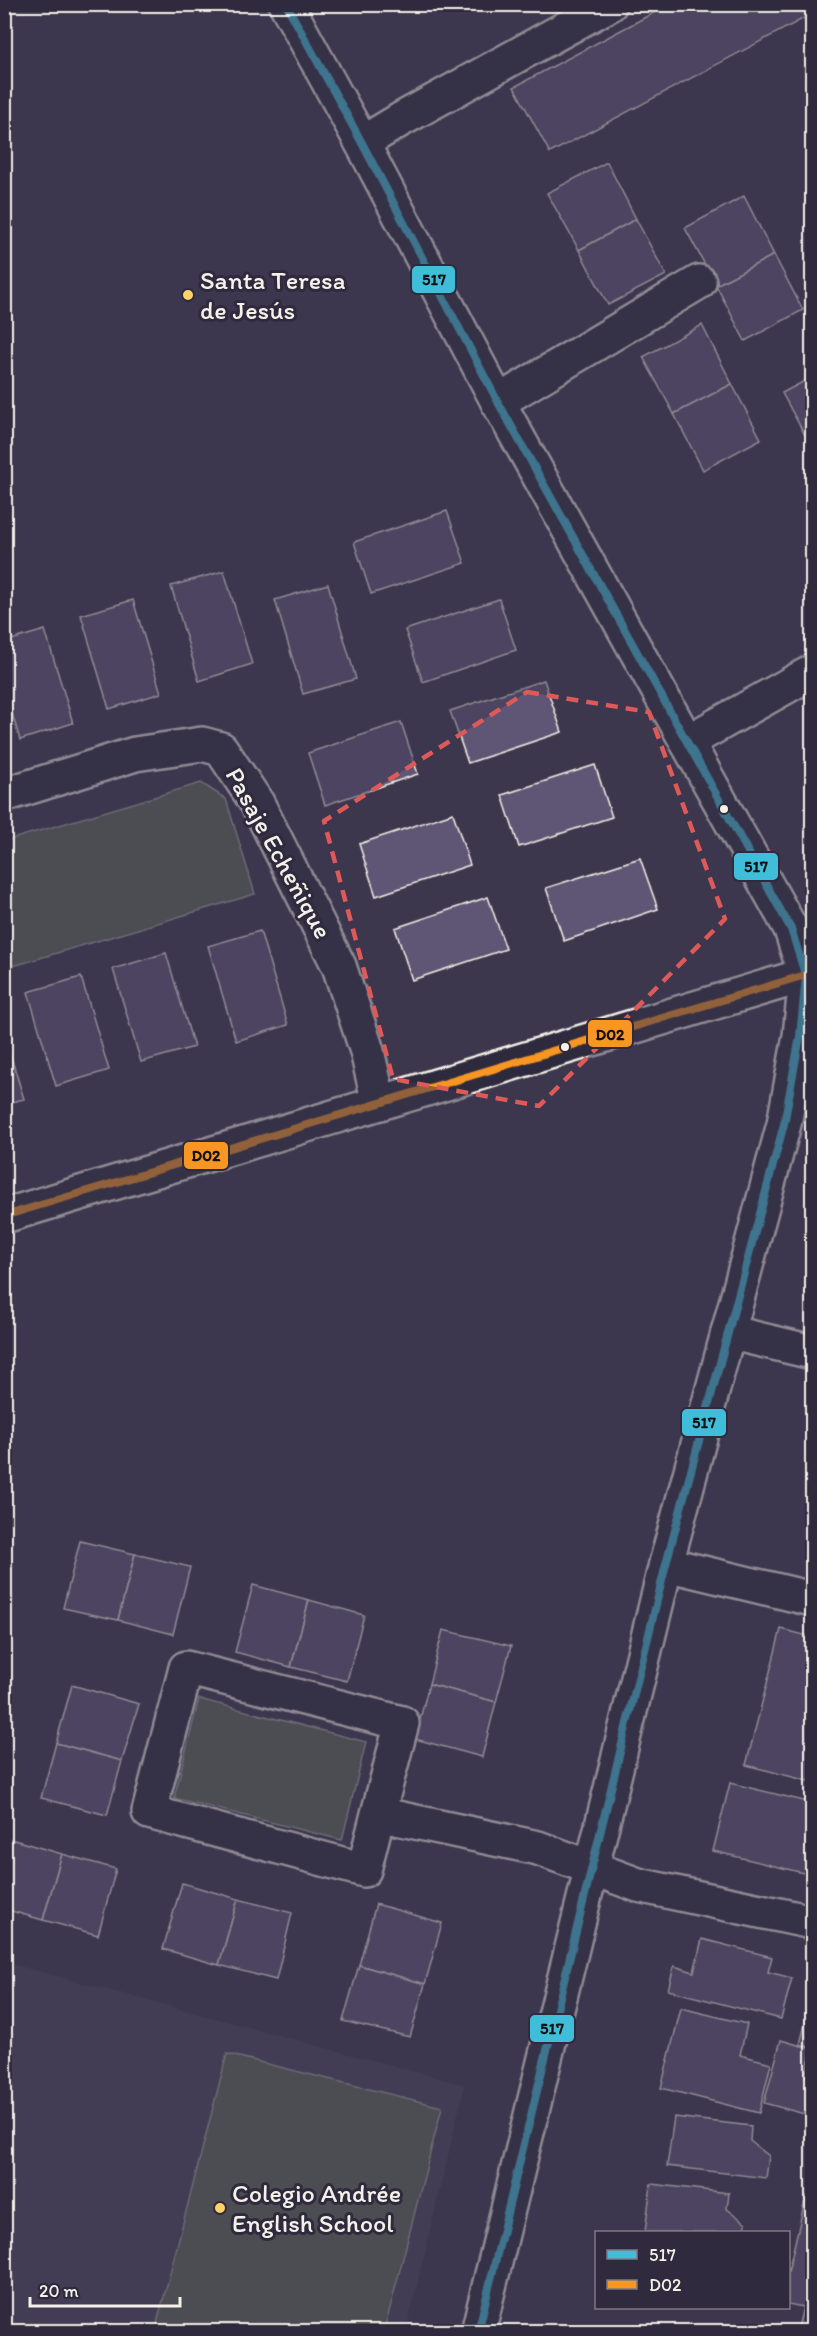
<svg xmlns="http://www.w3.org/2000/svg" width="817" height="2336" viewBox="0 0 817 2336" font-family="Itim,sans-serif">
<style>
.built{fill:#4a445c}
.green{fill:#5e665a;stroke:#a9aca1;stroke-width:1.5}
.building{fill:#5f5674;stroke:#f4f1e8;stroke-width:1.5}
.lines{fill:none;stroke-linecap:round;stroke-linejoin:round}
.minor-casing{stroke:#f4f1e8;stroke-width:38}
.minor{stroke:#2f2a3d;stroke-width:33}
.bus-1-casing{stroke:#2f2a3d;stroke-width:12}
.bus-2-casing{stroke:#2f2a3d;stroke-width:12}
.bus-1{stroke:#40bed9;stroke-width:8}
.bus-2{stroke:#f79622;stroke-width:8}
.marked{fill:none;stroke:#de5a58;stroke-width:4.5;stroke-dasharray:12 8;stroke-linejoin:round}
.poi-dot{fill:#ffd166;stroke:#2f2a3d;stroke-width:2}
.bus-dot{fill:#f4f1e8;stroke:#2f2a3d;stroke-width:2}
.labels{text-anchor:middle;stroke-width:6;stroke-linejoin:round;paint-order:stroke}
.poi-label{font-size:26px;fill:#f4f1e8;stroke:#2f2a3d;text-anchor:start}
.street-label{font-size:26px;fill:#f4f1e8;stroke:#2f2a3d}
.line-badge{stroke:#2f2a3d;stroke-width:2}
.pale-badge-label{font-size:16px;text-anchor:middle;font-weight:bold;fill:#111}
</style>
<rect width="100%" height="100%" fill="#3d374e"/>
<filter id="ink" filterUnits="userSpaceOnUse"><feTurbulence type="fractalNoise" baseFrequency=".0167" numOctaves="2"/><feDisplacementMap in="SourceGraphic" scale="12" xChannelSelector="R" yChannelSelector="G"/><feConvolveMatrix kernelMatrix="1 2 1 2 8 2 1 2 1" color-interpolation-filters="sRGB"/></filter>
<g filter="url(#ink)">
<polygon class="built" points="4,1962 465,2085 406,2331 5,2331"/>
<g class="green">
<polygon points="201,783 226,799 255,894 13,966 5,938 5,841"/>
<polygon points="199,1699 366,1742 342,1840 174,1798"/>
<polygon points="227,2054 442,2107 384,2331 155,2331"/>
</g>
<g class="building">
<polygon points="670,4 812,4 812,14 550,153 514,87"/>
<polygon points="607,162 636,219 579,250 547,193"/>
<polygon points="744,196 774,255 716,285 685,228"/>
<polygon points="636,219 666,275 608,305 579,250"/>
<polygon points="774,255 803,310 745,341 716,285"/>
<polygon points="702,325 732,384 674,414 643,357"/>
<polygon points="812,377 812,448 782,393"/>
<polygon points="732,384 761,439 703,470 674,414"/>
<polygon points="447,511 465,563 371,594 354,542"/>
<polygon points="224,571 252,664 199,681 171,586"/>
<polygon points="328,584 356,679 303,694 275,600"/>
<polygon points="499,599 516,650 423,682 405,630"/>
<polygon points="133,600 161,693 109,709 81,615"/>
<polygon points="45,630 73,723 20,740 4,686 4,642"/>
<polygon points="544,680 562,732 468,763 450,711"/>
<polygon points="401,722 418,774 325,805 308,753"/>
<polygon points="595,765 612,817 519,847 502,795"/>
<polygon points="453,813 470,865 376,896 359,844"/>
<polygon points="640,858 658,909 564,941 546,888"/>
<polygon points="488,897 506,949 412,980 395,928"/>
<polygon points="260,931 288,1025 236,1041 208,946"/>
<polygon points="166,953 194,1047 141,1062 113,969"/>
<polygon points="81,977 109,1070 56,1086 28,992"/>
<polygon points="4,1034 24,1099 4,1104"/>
<polygon points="812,1506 812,1542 804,1540"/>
<polygon points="80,1541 135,1554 118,1620 63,1608"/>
<polygon points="135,1554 190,1567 173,1634 118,1620"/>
<polygon points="253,1585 309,1600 291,1667 235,1652"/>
<polygon points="309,1600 364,1615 347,1681 291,1667"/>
<polygon points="781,1629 812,1637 812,1782 746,1765"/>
<polygon points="443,1630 511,1646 496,1702 429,1684"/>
<polygon points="429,1684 496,1702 482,1757 415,1739"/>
<polygon points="72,1685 139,1704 122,1761 56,1743"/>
<polygon points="56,1743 122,1761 107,1815 41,1798"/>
<polygon points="730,1783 812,1803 812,1875 713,1851"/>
<polygon points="7,1838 62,1854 43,1920 4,1909 4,1847"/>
<polygon points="62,1854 116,1869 98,1935 43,1920"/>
<polygon points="182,1883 238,1899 219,1965 163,1949"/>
<polygon points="238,1899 292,1913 276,1980 219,1965"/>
<polygon points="376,1904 442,1923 425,1984 359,1965"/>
<polygon points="702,1939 772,1957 768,1972 792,1978 781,2019 668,1990 674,1966 694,1972"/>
<polygon points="359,1965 425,1984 410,2037 343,2021"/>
<polygon points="812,1996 812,2048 800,2044"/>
<polygon points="681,2008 747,2024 740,2055 771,2063 759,2113 661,2088"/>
<polygon points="781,2040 812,2049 805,2076 812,2078 812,2116 764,2103"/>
<polygon points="674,2117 751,2126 750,2141 769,2156 766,2178 667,2166"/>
<polygon points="651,2184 729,2193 727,2209 746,2223 745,2232 645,2232"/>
<polygon points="806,2196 812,2197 812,2332 797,2332 803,2307 788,2304 788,2272"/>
</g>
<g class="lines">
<g class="minor-casing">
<g id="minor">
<polyline points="286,4 362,143 498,402 791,929 806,977 800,1036 784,1124 666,1564 478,2332"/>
<polyline points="362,143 400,120 610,4"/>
<polyline points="498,402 699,282"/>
<polyline points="687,742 812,672"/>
<polyline points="4,795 135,754 202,744 221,749 257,803 339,966 367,1051 379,1103"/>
<polyline points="4,1216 812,973"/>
<polyline points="728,1332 812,1352"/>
<polyline points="666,1564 812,1599"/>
<polyline points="378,1814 402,1723 186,1668 149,1812 364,1870 378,1814 538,1848 638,1885 812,1922"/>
</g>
</g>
<use href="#minor" class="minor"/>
<g class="bus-1-casing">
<polyline id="bus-1" points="286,4 362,143 498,402 791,929 806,977 800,1036 784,1124 666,1564 478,2332"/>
</g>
<g class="bus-2-casing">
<polyline id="bus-2" points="4,1216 812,973"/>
</g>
<use href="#bus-1" class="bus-1"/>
<use href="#bus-2" class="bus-2"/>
</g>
</g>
<path d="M0 0H817V2336H0ZM527,692l122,20 76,207 -186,187 -146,-27 -69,-258z" fill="#3d374e" fill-opacity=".55" fill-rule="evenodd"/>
<path class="marked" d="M527,692l122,20 76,207 -186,187 -146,-27 -69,-258z"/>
<g class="poi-dot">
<circle cx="188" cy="295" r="6"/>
<circle cx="220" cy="2208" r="6"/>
</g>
<g class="bus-dot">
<circle cx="724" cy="809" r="5"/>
<circle cx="565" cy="1047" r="5"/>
</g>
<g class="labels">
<g class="poi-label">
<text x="200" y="289">Santa Teresa<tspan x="200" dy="30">de Jesús</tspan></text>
<text x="232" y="2202">Colegio Andrée<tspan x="232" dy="30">English School</tspan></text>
</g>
<g class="street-label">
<text transform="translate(279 853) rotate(61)" y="9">Pasaje Echeñique</text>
</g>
</g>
<g class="line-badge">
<rect x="411" y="265" width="45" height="29" rx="6" fill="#40bed9"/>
<rect x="733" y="852" width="46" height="29" rx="6" fill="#40bed9"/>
<rect x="587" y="1019" width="46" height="29" rx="6" fill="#f79622"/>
<rect x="183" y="1141" width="46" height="29" rx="6" fill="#f79622"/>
<rect x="681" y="1408" width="46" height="29" rx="6" fill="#40bed9"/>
<rect x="529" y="2014" width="46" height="29" rx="6" fill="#40bed9"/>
</g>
<g class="pale-badge-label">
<text x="434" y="285">517</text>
<text x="756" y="872">517</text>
<text x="610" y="1040">D02</text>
<text x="206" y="1161">D02</text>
<text x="704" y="1428">517</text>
<text x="552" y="2034">517</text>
</g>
<rect width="817" height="2336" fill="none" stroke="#2f2a3d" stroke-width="24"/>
<rect x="12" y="12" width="793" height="2312" fill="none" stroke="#f4f1e8" stroke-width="2" filter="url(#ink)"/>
<rect x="595" y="2231" width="195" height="78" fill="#2f2a3d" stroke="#7e7a81" stroke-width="1.5"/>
<rect x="607" y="2250" width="30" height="9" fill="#40bed9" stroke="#7e7a81" stroke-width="1.5"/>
<text x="649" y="2261" font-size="18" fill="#f4f1e8">517</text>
<rect x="607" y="2280" width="30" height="9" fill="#f79622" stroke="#7e7a81" stroke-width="1.5"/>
<text x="649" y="2291" font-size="18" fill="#f4f1e8">D02</text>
<path d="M30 2297v9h150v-9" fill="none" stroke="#f4f1e8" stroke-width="3"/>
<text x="39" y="2297" font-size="18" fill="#f4f1e8" stroke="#2f2a3d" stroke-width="4.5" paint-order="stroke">20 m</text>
</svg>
